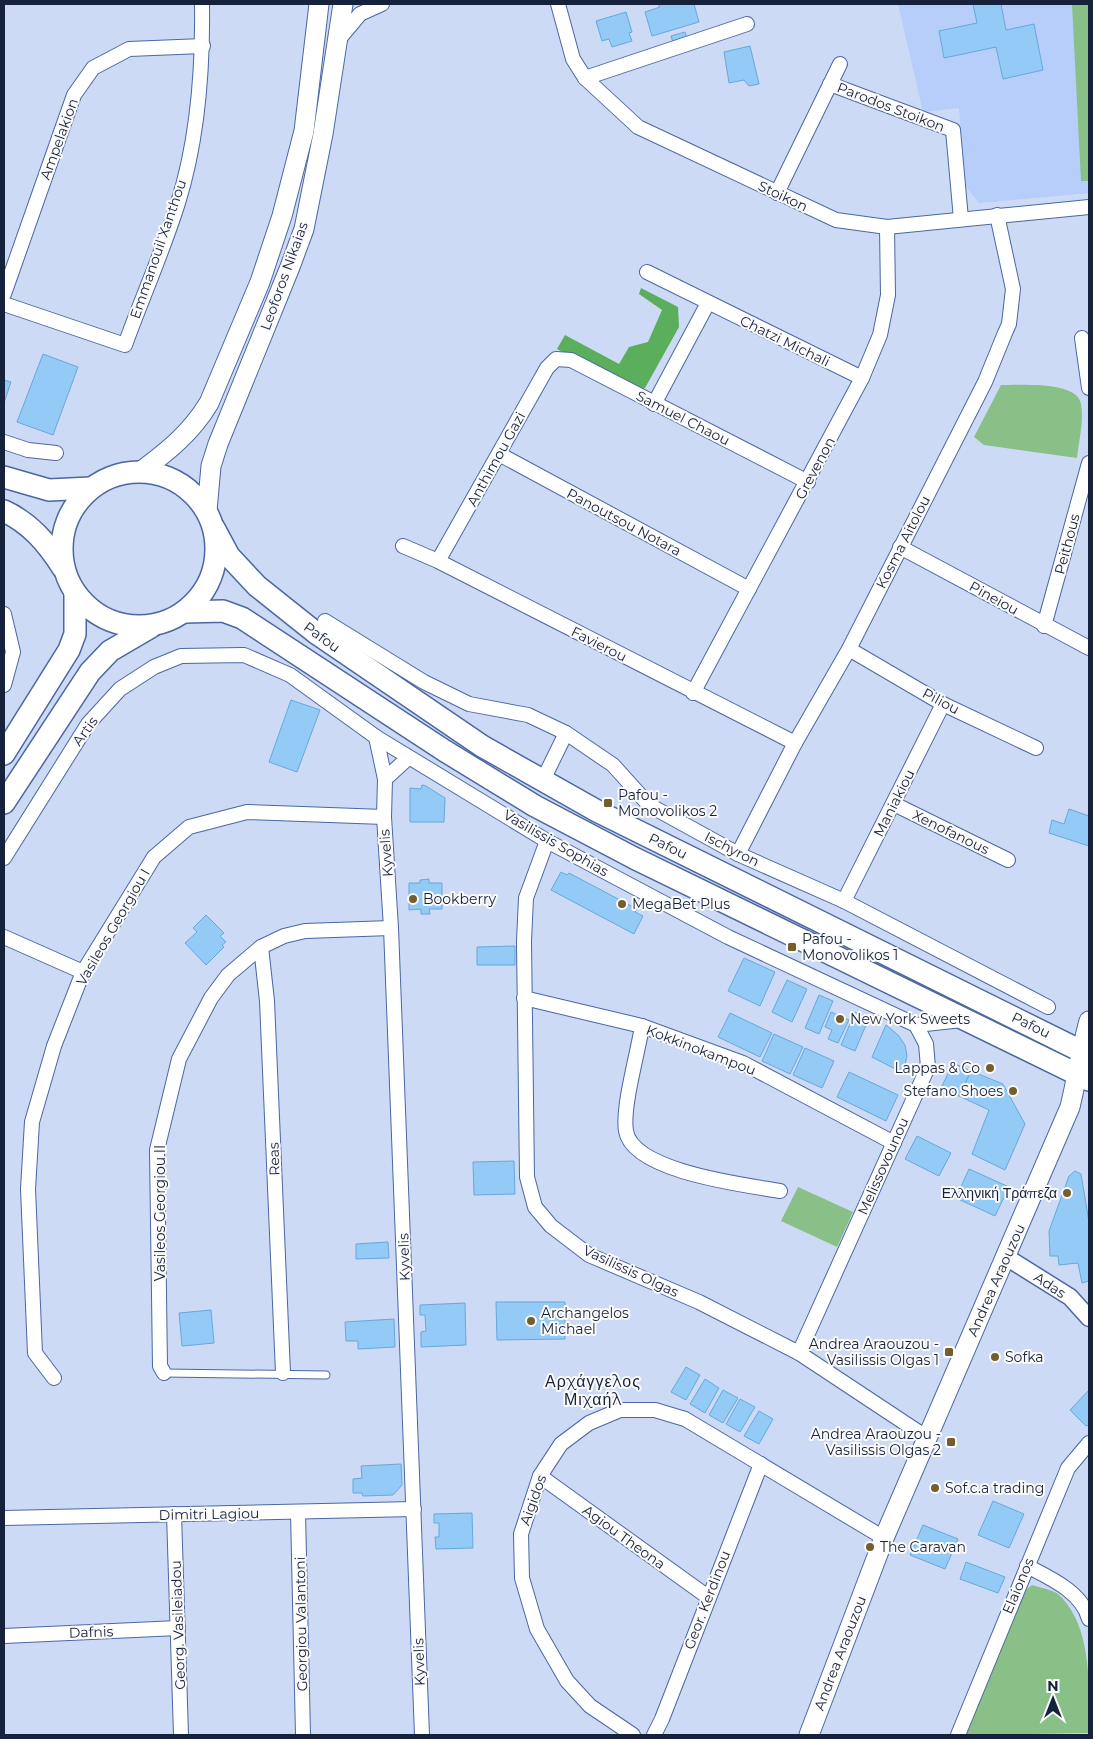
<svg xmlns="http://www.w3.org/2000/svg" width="1093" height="1739" viewBox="0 0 1093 1739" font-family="Montserrat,sans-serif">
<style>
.built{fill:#b7cefa}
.green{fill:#89c087}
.forest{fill:#5bae5c}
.building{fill:#93caf6;stroke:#67a8db}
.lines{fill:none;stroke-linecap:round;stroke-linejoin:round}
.service-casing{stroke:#4b67a2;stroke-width:9}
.minor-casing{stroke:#4b67a2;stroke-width:16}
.tertiary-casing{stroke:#4b67a2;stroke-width:19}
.secondary-casing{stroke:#4b67a2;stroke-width:21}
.primary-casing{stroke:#4b67a2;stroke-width:24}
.service{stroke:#fff;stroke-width:7}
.minor{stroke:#fff;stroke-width:14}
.tertiary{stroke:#fff;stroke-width:16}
.secondary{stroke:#fff;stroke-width:19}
.primary{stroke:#fff;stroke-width:21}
.poi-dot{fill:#755e2e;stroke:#fbfbfb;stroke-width:2}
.labels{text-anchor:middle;stroke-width:4;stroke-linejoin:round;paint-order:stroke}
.street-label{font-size:14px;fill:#16223b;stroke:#fbfbfb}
.poi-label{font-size:14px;fill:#16223b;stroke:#fbfbfb;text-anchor:start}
.quarter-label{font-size:16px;letter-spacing:1px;fill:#16223b;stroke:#fbfbfb}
</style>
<rect width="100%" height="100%" fill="#ccdaf5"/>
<polygon class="built" points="898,4 1089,4 1089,193 979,203 965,186 959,108 923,112"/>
<g class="green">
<polygon points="1072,4 1089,4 1089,181 1081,181"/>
<path d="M1001,385c19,0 77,-4 80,19 3,17 -2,36 -4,54l-93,-13 -10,-8z"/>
<polygon points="798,1187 853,1212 837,1247 781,1221"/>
<path d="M1032,1585c8,3 19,4 26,9 35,32 31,93 31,139l-126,2 56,-140z"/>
</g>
<polygon class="forest" points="641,288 678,307 679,327 645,388 637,391 557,349 565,335 619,364 629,347 648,342 662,310 639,294"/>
<g class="building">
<polygon points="658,4 694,4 699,22 652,36 645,12 660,7"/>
<polygon points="973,4 1001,4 1006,30 1034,24 1043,70 1003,79 996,47 944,58 939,31 977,23"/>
<polygon points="626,12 632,32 629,33 632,41 612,47 609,39 602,41 596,21"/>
<polygon points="685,32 688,41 674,46 671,36"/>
<polygon points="750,46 759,84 749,86 744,80 729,83 724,52"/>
<polygon points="43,354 78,367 53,435 17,422"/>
<polygon points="4,380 11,382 4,403"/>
<polygon points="291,700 320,710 297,772 269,762"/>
<polygon points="422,785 426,786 445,798 444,822 410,822 410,788 421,789"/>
<polygon points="1069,809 1089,816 1089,846 1049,833 1052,820 1064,824"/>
<polygon points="561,872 567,875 569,873 637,909 635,912 643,916 634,934 551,890"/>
<polygon points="429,879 429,883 442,883 442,909 429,909 430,914 421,914 421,909 409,910 409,883 420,883 420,880"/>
<polygon points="206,915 224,933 220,936 226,942 222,945 224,947 206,965 185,943 197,932 193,928"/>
<polygon points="515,946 515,965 477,965 477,947"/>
<polygon points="744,958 775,972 760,1006 728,991"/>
<polygon points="787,980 807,989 792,1022 772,1012"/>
<polygon points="819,995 833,1001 819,1034 805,1028"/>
<polygon points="831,1012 849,1020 838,1043 828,1039 832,1030 825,1027"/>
<polygon points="855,1012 869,1018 855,1051 841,1045"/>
<polygon points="730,1013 772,1033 760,1057 718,1037"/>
<polygon points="886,1025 898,1035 905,1045 907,1056 903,1073 872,1057"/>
<polygon points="774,1034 803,1047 790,1074 762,1061"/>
<polygon points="805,1048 834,1061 822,1088 793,1075"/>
<polygon points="953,1063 971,1071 959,1096 941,1088"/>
<polygon points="971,1071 1003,1084 1025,1124 1005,1170 972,1154 989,1110 959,1096"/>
<polygon points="849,1072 898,1095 886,1121 837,1097"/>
<polygon points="917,1136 951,1153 939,1176 905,1159"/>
<polygon points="514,1161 515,1194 474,1195 473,1162"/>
<polygon points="969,1169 1009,1187 995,1216 956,1198"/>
<polygon points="1075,1171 1081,1174 1089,1222 1089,1281 1082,1283 1078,1263 1059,1265 1058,1256 1050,1256 1049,1231 1069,1176"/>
<polygon points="388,1242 389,1258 356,1259 356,1244"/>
<polygon points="496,1302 565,1302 565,1339 497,1340"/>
<polygon points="465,1303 466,1345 421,1347 421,1332 426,1331 425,1315 420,1315 420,1305"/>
<polygon points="211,1310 214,1343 182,1346 179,1313"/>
<polygon points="394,1319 395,1347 358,1349 358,1341 346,1341 345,1322"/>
<polygon points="686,1367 700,1375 686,1400 671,1392"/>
<polygon points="705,1379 719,1388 705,1413 690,1404"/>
<polygon points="723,1390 738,1398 723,1423 709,1415"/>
<polygon points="1089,1390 1089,1425 1086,1426 1070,1410"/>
<polygon points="740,1399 755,1407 740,1432 726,1424"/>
<polygon points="759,1411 773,1419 759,1444 744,1436"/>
<polygon points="401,1464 402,1485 393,1495 363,1496 362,1493 353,1493 353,1479 362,1478 361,1466"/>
<polygon points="993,1501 1024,1514 1009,1548 978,1535"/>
<polygon points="472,1513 473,1548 436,1549 435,1537 439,1537 439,1523 434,1523 434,1514"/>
<polygon points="923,1525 958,1539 945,1569 910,1555"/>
<polygon points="966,1562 1005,1577 998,1593 960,1579"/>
</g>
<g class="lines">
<g class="service-casing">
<polyline id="service" points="164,1373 326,1375"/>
</g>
<g class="minor-casing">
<g id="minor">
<polyline points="558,4 573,59 585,78 638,127 836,220 887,227 1089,207"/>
<polyline points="339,39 360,14 382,4"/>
<polyline points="585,78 747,24"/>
<polyline points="830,84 953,130 961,219"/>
<polyline points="777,193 840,64"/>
<polyline points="647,272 862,378"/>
<polyline points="4,294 74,95 93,68 129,49 203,46"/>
<path d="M4,304l121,41c17,-47 38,-94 53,-142 20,-64 25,-133 24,-199"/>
<polyline points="1082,338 1089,388"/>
<polyline points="654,404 708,303"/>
<polyline points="4,442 28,450 56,453"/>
<polyline points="499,454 749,589"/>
<polyline points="403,546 438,561 795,743"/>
<polyline points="900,547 1089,648"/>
<polyline points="438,561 547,368 556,359 571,360 808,482"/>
<polyline points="4,614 13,652 4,685"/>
<polyline points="325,621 424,682 469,704 528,715 566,733 613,765 649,805 738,854 844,901 1048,1007"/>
<polyline points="1044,626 1089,463"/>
<polyline points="849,649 943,704 1036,748"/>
<polyline points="693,693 862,378 880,335 888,295 887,227"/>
<polyline points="376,737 385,779 384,817 391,928 422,1735"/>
<polyline points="385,779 408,758"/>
<polyline points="543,780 566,733"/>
<polyline points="894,804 1008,860"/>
<polyline points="547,841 526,898 524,941 527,1177 535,1207 551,1226 589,1255 699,1302 799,1353 926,1437"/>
<polyline points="738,854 795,743 849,649 985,382 1005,333 1009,324 1013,289 997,215"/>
<polyline points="4,858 88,724 120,689 154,667 181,656 244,655 290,675 376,737 547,841 728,937 916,1025 926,1044 928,1067 799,1353"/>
<polyline points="844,901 943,704"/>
<polyline points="4,937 83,972"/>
<polyline points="261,947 267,1001 283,1373"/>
<polyline points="524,998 642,1026 743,1063 894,1143"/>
<polyline points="916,1025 962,1020"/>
<path d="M642,1026c-4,27 -20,81 -16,105 7,41 120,54 154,60"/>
<polyline points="164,1373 160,1366 157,1150 179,1059 211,998 228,975 261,947 284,936 305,931 391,928"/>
<polyline points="54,1378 35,1353 28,1189 32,1122 54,1046 83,972 154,857 189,827 247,812 384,817"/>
<polyline points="540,1476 708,1597"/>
<polyline points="298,1512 303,1735"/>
<polyline points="174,1514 181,1735"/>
<polyline points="4,1518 414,1509"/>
<path d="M1027,1566c23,12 55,26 62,53"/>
<polyline points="4,1636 178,1628"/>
<polyline points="633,1735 590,1706 567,1681 537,1629 522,1578 521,1534 540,1476 561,1444 589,1423 620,1410 655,1410 685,1419 884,1538"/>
<polyline points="654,1735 662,1719 761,1464"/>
<polyline points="958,1735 1068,1468 1089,1443"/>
</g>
</g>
<g class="tertiary-casing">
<polyline id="tertiary" points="1006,1257 1070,1297 1089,1318"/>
</g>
<g class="secondary-casing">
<g id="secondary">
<path d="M140,472c28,-21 51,-39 69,-69l51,-121 22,-66 22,-85 15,-127"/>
<polyline points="207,511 211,466 218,444 290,267 304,229 323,134 343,4"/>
<path d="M809,1735l75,-197 186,-431c7,-29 11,-57 19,-86"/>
</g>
</g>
<g class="primary-casing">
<g id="primary">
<circle cx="139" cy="549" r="77"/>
<polyline points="4,477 49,490 91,488"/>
<path d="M4,511c26,12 43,32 59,57"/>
<polyline points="214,528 229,556 257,586 316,633 482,746 597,811 1089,1055"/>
<polyline points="185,612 223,611 242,618 445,751 535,806 634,858 1089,1080"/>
<polyline points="4,754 69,650 75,634 75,593"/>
<polyline points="4,803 90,672 110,651 151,627"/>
</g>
</g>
<use href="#service" class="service"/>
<use href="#minor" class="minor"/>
<use href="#tertiary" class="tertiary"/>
<use href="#secondary" class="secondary"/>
<use href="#primary" class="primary"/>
</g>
<g class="poi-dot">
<rect x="603" y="798" width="10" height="10" rx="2.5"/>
<circle cx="413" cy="899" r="5"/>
<circle cx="622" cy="904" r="5"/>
<rect x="787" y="942" width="10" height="10" rx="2.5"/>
<circle cx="840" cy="1019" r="5"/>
<circle cx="990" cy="1068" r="5"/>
<circle cx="1013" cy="1091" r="5"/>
<circle cx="1067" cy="1193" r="5"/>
<circle cx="531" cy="1321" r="5"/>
<rect x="944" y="1347" width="10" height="10" rx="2.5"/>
<circle cx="995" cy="1357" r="5"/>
<rect x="946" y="1437" width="10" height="10" rx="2.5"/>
<circle cx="935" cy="1488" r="5"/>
<circle cx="870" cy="1547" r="5"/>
</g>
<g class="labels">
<g class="street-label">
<text transform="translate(891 107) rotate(21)" y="5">Parodos Stoikon</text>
<text transform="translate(59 139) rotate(-70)" y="5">Ampelakion</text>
<text transform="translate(783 196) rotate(25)" y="5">Stoikon</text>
<text transform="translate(158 249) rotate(-71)" y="5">Emmanouil Xanthou</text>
<text transform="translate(284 276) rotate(-70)" y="5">Leoforos Nikaias</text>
<text transform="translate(785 341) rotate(26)" y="5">Chatzi Michali</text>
<text transform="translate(683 418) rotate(27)" y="5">Samuel Chaou</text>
<text transform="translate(496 459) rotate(-61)" y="5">Anthimou Gazi</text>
<text transform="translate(815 468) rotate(-62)" y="5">Grevenon</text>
<text transform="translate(624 522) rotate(28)" y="5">Panoutsou Notara</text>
<text transform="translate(903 542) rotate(-63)" y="5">Kosma Aitolou</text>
<text transform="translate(1067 544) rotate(-75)" y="5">Peithous</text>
<text transform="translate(994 598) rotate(29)" y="5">Pineiou</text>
<text transform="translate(322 637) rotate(36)" y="5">Pafou</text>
<text transform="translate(599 644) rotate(27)" y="5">Favierou</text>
<text transform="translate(941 701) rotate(28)" y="5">Piliou</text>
<text transform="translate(85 731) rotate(-54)" y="5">Artis</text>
<text transform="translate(894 803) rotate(-63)" y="5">Maniakiou</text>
<text transform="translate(951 832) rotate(26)" y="5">Xenofanous</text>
<text transform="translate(556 843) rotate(30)" y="5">Vasilissis Sophias</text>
<text transform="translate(668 846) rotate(26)" y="5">Pafou</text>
<text transform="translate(732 849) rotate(27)" y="5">Ischyron</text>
<text transform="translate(386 853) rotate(-94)" y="5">Kyvelis</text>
<text transform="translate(113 927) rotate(-60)" y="5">Vasileos Georgiou I</text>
<text transform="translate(1031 1025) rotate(26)" y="5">Pafou</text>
<text transform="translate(701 1050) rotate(21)" y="5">Kokkinokampou</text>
<text transform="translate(274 1159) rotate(-92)" y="5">Reas</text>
<text transform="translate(883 1166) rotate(-66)" y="5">Melissovounou</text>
<text transform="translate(160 1213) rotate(-90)" y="5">Vasileos Georgiou II</text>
<text transform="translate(404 1257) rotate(-92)" y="5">Kyvelis</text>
<text transform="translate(631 1271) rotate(25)" y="5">Vasilissis Olgas</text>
<text transform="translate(996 1280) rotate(-66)" y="5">Andrea Araouzou</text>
<text transform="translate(1050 1285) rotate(33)" y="5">Adas</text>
<text transform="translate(533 1500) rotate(-70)" y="5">Aigidos</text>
<text transform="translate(209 1514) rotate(-1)" y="5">Dimitri Lagiou</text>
<text transform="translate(624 1537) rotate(36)" y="5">Agiou Theona</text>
<text transform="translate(1018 1586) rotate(-67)" y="5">Elaionos</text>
<text transform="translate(707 1600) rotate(-69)" y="5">Geor. Kerdinou</text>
<text transform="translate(301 1624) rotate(-91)" y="5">Georgiou Valantoni</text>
<text transform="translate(178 1625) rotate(-92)" y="5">Georg. Vasileiadou</text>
<text transform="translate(91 1632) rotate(-2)" y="5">Dafnis</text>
<text transform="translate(840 1653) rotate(-69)" y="5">Andrea Araouzou</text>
<text transform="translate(419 1662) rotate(-92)" y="5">Kyvelis</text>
</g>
<g class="poi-label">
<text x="618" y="800">Pafou -<tspan x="618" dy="16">Monovolikos 2</tspan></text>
<text x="423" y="904">Bookberry</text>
<text x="632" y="909">MegaBet Plus</text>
<text x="802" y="944">Pafou -<tspan x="802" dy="16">Monovolikos 1</tspan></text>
<text x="850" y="1024">New York Sweets</text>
<text x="980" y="1073" text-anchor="end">Lappas &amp; Co</text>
<text x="1003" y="1096" text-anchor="end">Stefano Shoes</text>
<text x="1057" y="1198" text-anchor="end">Ελληνική Τράπεζα</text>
<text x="541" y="1318">Archangelos<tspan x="541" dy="16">Michael</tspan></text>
<text x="939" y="1349" text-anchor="end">Andrea Araouzou -<tspan x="939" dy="16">Vasilissis Olgas 1</tspan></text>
<text x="1005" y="1362">Sofka</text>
<text x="941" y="1439" text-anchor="end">Andrea Araouzou -<tspan x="941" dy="16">Vasilissis Olgas 2</tspan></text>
<text x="945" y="1493">Sof.c.a trading</text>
<text x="880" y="1552">The Caravan</text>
</g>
<g class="quarter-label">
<text x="593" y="1387">Αρχάγγελος<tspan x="593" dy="18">Μιχαήλ</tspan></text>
</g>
</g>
<rect width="1093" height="1739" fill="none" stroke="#16223b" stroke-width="10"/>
<g transform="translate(1053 1699)" stroke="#fbfbfb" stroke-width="4" paint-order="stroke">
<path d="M0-4L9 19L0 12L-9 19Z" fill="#16223b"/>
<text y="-8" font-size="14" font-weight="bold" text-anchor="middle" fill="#16223b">N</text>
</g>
</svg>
